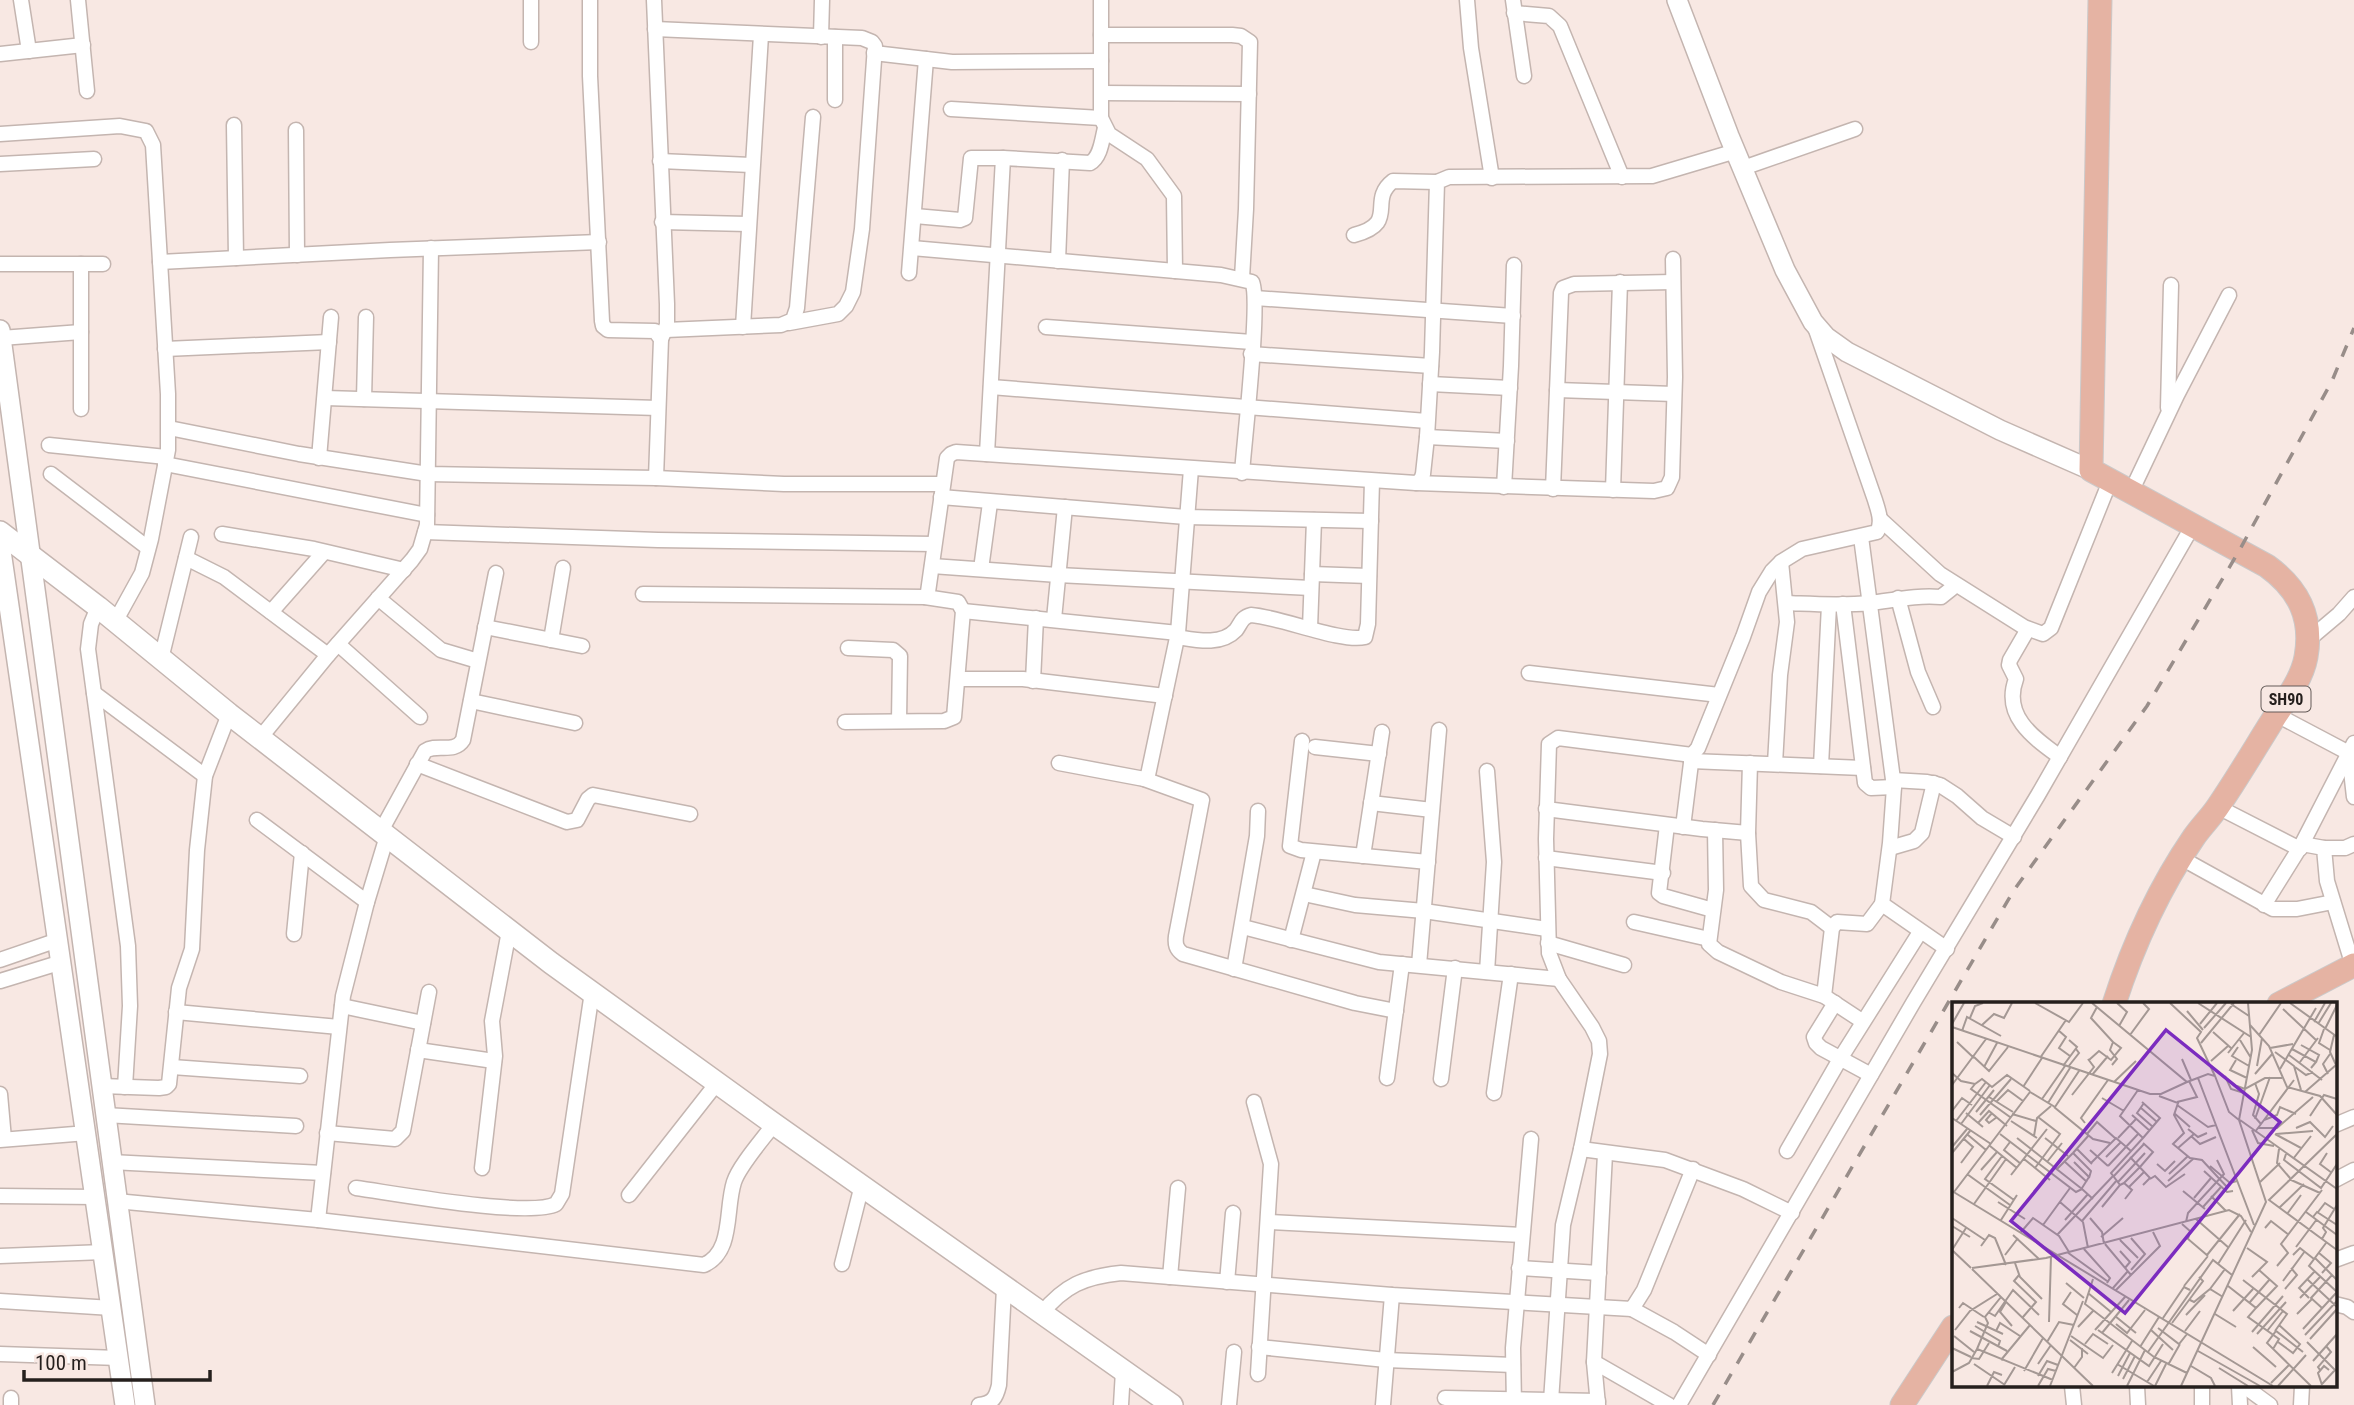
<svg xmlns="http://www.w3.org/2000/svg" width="2354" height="1405" viewBox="0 0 2354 1405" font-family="'Roboto Condensed',sans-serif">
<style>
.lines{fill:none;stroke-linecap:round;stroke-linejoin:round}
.minor-casing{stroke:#c4b5b0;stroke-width:17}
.tertiary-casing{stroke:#c4b5b0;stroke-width:22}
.secondary-casing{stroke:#c4b5b0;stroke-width:24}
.primary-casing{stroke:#cbc9c9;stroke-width:25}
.minor{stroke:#fff;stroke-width:14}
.tertiary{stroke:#fff;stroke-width:19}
.secondary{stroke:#fff;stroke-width:21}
.primary{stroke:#e5b3a3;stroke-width:23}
.rail{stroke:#988d89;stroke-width:3.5;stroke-dasharray:12 12;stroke-linecap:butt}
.labels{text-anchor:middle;stroke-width:5;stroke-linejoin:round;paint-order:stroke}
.shield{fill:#f8e8e3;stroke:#645b58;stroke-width:2}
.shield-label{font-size:16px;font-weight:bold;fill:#251f1d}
.inset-road{fill:none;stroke:#a49894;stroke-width:2}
.view{fill:#7b2cbf;fill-opacity:0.15;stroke:#7b2cbf;stroke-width:3.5}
.inset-edge{fill:none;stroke:#251f1d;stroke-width:3.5}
</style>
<rect width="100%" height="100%" fill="#f8e8e3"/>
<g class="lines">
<g class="minor-casing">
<g id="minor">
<polyline points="21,0 29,51"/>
<polyline points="78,0 87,91"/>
<polyline points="590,0 590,76 602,321 603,326 608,330 655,331 661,339 656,478"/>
<polyline points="654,0 667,304 667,325 661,339"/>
<polyline points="1101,0 1101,118 1109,134 1147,159 1174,196 1175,271"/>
<polyline points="1467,0 1471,48 1492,178"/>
<polyline points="1513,0 1524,76"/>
<polyline points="1514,13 1549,16 1560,26 1622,177"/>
<polyline points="655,29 862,38 872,42 875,46 862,229 853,292 846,306 838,314 789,323"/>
<polyline points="1101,35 1232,35 1241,36 1250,42 1246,209 1242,278"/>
<polyline points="821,37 822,0"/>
<polyline points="531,42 531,0"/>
<polyline points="874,53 952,62 1101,61"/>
<polyline points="0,54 83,45"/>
<polyline points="1102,93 1249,94"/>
<polyline points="835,100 835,37"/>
<polyline points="951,109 1101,118"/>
<polyline points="234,125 236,258"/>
<polyline points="296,130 297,255"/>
<polyline points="0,134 120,126 146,131 153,145 168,394 168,450 151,539 142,573 115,622"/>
<polyline points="660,161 751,165"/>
<polyline points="0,164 94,159"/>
<polyline points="1743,168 1855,129"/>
<path d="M915,216l45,4 5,-2 6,-60h32l87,5c11,-6 12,-24 15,-35"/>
<polyline points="662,222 748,224"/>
<path d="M1354,235c46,-12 13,-34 39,-54l44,1"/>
<path d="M912,248l309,27 31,7c9,17 -8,161 -10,191"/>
<polyline points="1058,261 1062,160"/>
<polyline points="160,262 390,250 599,242"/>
<polyline points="0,264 103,264"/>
<polyline points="909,273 926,59"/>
<polyline points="1255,298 1513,316"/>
<polyline points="743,327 761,35"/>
<polyline points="1046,327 1252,342"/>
<polyline points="666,330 781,325 793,320 797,308 813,117"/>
<polyline points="1,338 81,332"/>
<polyline points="165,349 329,342"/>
<polyline points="1251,354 1431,366"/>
<polyline points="1430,384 1510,388"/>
<polyline points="991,387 1427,421"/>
<polyline points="1557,390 1674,394"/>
<polyline points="325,398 658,408"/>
<polyline points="364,399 366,317"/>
<polyline points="2168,408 2171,285"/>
<polyline points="81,409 81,264"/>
<polyline points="169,428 299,454 428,474 656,478 784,484 943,484"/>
<polyline points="1427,437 1507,441"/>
<polyline points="49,445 166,457"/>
<polyline points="987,454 1003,158"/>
<polyline points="319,458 331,317"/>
<polyline points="165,464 427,515"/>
<polyline points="51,474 148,548"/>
<polyline points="1416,483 1654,491 1667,488 1672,477 1675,377 1673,259"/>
<polyline points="1504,487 1511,366 1514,265"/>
<polyline points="1553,489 1561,293 1563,288 1574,284 1673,282"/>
<polyline points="1613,490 1620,282"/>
<polyline points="2131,492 2177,395 2229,295"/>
<polyline points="941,497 1186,517 1371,521"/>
<polyline points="1880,519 1940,574 2024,627 2043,634 2051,628 2110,481"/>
<polyline points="425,532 658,540 934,544"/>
<polyline points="222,534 314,549 404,570"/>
<polyline points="1861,537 1894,787 1890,843 1882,904 1947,949"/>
<polyline points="186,558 224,577 328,655"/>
<polyline points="932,566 1058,575 1311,588"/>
<polyline points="981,569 990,503"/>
<polyline points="1312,574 1369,576"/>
<polyline points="643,594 925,597 928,592 947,458 951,454 956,452 1416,483 1421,480 1423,474 1427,437 1432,352 1437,182 1449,177 1652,176 1736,151"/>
<polyline points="378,598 441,650 478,661"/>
<polyline points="1898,598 1918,672 1933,707"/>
<path d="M1786,603c28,1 56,3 84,0 25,-3 46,-8 71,-6l15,-12"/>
<polyline points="1843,604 1865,783 1871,788 1894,787"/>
<polyline points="98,607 91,624 88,649 128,946 130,1006 125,1087"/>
<polyline points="963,611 1178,633"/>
<polyline points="271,612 324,552"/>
<polyline points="1054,619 1065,507"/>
<polyline points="485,627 582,646"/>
<polyline points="1310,628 1314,520"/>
<path d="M2028,629l-18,31 -1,5 7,14c-14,37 18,59 44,78"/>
<path d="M1177,637c19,3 44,9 59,-7 5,-7 6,-13 15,-15 30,2 90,28 114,22l3,-13 4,-143"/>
<polyline points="551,640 563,568"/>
<polyline points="2307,641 2339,614 2354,597"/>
<polyline points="338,644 420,717"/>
<polyline points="848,648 893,650 900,656 899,721"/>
<polyline points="161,659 191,537"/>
<polyline points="1529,673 1719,695"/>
<polyline points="958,679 1023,679 1165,696"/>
<polyline points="1033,681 1036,618"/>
<polyline points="94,693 205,776"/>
<polyline points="471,701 575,723"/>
<polyline points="2277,715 2349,753 2354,797"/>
<polyline points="845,722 944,721 954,717 963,611 958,602 925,597"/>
<polyline points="260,738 328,655 412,560 420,549 427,525 431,248"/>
<polyline points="1302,741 1290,846 1301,850 1428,862"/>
<polyline points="1315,747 1379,754"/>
<polyline points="1691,761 1863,768"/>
<polyline points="1059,763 1139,778 1144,779 1148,775 1178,633 1191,469"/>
<polyline points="1750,763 1748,833 1751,886 1764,900 1811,912 1832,928"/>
<polyline points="417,764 567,822 577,820 588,799 593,795 690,814"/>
<polyline points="1775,764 1780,675 1787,622 1781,562"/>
<polyline points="1821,766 1829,605"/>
<path d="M1144,779l58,21 -26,136c-1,8 0,13 7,18l172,49 41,8"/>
<polyline points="1893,780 1927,782 1940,785 1957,796 1982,818 2014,837"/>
<polyline points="1371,803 1432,810"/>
<polyline points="2218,807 2300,849"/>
<polyline points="1546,809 1702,829 1748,833"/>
<polyline points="257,820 367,902"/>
<polyline points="1667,825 1659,893 1663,896 1713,910"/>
<polyline points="1683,827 1692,755"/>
<polyline points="1715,830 1716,890 1709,944 1718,952 1781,982 1824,996 1862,1021"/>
<path d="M381,831l44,-80c12,-8 29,3 38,-11l33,-167"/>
<polyline points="1890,848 1914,841 1922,833 1934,783"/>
<polyline points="2324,848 2345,848 2354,844"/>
<polyline points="1363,856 1382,732"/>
<polyline points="1546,858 1663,873"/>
<polyline points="2181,858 2273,909 2297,909 2333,902"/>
<polyline points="1304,894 1355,905 1424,911 1547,929"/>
<polyline points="2264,905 2302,844"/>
<polyline points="1634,922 1709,939"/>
<polyline points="1243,927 1379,962 1559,979"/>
<polyline points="294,934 302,853"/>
<polyline points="1291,940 1314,852"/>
<polyline points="1548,943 1624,965"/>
<polyline points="0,960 58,940"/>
<polyline points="1419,965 1439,730"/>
<polyline points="2353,966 2327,881 2324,848 2302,844 2354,743"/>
<polyline points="1234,969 1257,836 1258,811"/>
<polyline points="1487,972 1494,862 1487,771"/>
<polyline points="0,981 62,962"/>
<polyline points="1824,996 1832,928 1837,922 1867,924 1882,904"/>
<polyline points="1835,1003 1814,1037 1816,1043 1821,1048 1871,1075"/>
<polyline points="342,1006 423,1023"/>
<polyline points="176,1012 339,1027"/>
<polyline points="418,1050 494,1061"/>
<polyline points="172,1067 300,1076"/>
<polyline points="1387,1078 1402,964"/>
<polyline points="1441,1079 1455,968"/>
<polyline points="101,1086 159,1088 166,1087 169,1084 179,988 192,949 197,850 205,776 229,714"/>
<polyline points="1494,1093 1511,974"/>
<polyline points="0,1094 4,1139"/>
<polyline points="1254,1102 1271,1164 1258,1374"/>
<polyline points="105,1115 296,1126"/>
<polyline points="2335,1125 2354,1117"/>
<polyline points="327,1133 395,1139 403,1131 429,992"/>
<polyline points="0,1140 87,1133"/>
<polyline points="1581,1149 1665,1160 1743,1189 1792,1213"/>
<polyline points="1787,1151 1840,1059 1920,932"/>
<polyline points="111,1162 323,1173"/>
<polyline points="482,1168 495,1056 492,1021 509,931"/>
<polyline points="2335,1180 2354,1170"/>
<path d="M356,1188c37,5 173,30 200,16l6,-10 30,-202"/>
<polyline points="629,1195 717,1083"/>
<polyline points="0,1196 96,1197"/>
<path d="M116,1201l202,19 386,45c30,-14 21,-55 30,-83 5,-16 29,-43 40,-58"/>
<polyline points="318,1220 343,996 367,902 387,836"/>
<polyline points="1268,1222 1522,1235"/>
<polyline points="0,1256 104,1252"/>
<polyline points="2335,1260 2354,1253"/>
<polyline points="842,1264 862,1185"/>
<polyline points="1519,1268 1599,1273"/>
<polyline points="1170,1277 1178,1188"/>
<polyline points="1227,1282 1233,1213"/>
<polyline points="0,1301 112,1308"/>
<polyline points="2335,1304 2347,1307 2354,1312"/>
<polyline points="1632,1309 1674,1332 1709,1355"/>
<path d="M1041,1314c24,-29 43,-37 80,-41l271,22 240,14 12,-19 49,-121"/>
<polyline points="1259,1347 1386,1360 1513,1365"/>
<polyline points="0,1354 119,1358"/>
<polyline points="1594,1362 1669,1405"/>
<polyline points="2072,1386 2074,1405"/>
<polyline points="2137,1386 2138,1405"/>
<polyline points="2239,1386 2240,1405"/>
<polyline points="2244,1386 2270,1405"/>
<polyline points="11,1398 11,1405"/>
<polyline points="1445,1398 1598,1401"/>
<path d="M1551,1401l12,-176 18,-76 19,-95 -1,-13 -7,-14 -33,-48 -10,-26 -3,-114 3,-95 9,-6 134,17 6,-7 45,-111 16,-45 13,-21 9,-9 21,-13 75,-17c6,-10 1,-22 -2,-32l-59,-170"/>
<path d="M979,1405c14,-2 17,-7 20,-20l5,-97"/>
<polyline points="1121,1405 1123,1371"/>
<polyline points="1229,1405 1234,1352"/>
<polyline points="1383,1405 1392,1295"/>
<polyline points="1514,1405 1513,1348 1531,1139"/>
<polyline points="1598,1405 1594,1362 1605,1154"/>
<polyline points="1679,1405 1913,1003 2038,795 2192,527"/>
<polyline points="2202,1405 2202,1386"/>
<polyline points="2301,1405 2302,1386"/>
</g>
</g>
<g class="tertiary-casing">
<g id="tertiary">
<polyline points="1677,0 1729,136 1785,270 1813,322 1826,337 1847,352 2000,430 2091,470"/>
<polyline points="0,330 145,1405"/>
<polyline points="0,544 125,1405"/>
</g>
</g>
<g class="secondary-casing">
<polyline id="secondary" points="0,532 98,607 229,714 551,963 774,1124 1172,1405"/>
</g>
<g class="primary-casing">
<g id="primary">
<path d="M2100,0l-9,470 176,96c32,23 46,52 39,91 -4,22 -20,43 -32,61 -19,30 -37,61 -57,90 -7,10 -16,19 -23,29 -35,51 -61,108 -80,167"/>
<polyline points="2279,1004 2354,965"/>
<polyline points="1902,1405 1953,1327"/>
</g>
</g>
<use href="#minor" class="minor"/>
<use href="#tertiary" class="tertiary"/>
<use href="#secondary" class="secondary"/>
<use href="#primary" class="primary"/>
<polyline class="rail" points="1713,1405 2014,890 2147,706 2239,551 2332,381 2354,328"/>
</g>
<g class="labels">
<rect class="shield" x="2261.5" y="686.5" width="49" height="25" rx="5"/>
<g class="shield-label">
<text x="2286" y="705">SH90</text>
</g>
</g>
<g transform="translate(1952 1002)">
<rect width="385" height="385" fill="#f8e8e3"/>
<path class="inset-road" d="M83,1l34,19 14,-19M140,1l95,79 21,-8 7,2 14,36 10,8M165,1l10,9 -8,14M218,1l31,29 -4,6 18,38M246,1l53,34M338,1l46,33M279,2l18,12M145,5l-6,11 22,24 -3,8 7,9 -5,6M331,7l33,31M235,9l16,19M18,16l5,-12 8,-3M362,20l11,-19M0,22l12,-21M248,22l17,-21M366,22l13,-21M30,23l12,-11 10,4 8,-15M298,23l19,21 18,41 33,9 17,19M0,25l198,67h11l26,-12M252,26l22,-25M372,27l-5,14 11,7M373,27l12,-24M106,28l8,7 -7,11 11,8M10,29l5,-14 34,19M261,30l18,16M178,33l19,-26 -6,-6M307,33l22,-32M288,38l11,18M5,40l17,16M249,41l33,-40M349,43l18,10 -3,7M286,45l-6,9 17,10M318,46l23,-4M340,47l24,13 -5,6M323,50l19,14 7,24M276,51l16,-20M337,53l33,25M22,55l15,14 19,-24M88,56l26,-38M230,57l9,21M137,58l10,-9 12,9 10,-12 -8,-6M284,58l-6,10 17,8M259,59l17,-15M348,60l18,-24M111,64l14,-19 -8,-7M305,64l5,-28M32,65l13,-24M116,65l11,-14 -3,-4M343,65l11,8 7,-3M328,67l36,-61M0,71l9,8 14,3 7,-5 10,8 15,-12 23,16M303,72l18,-21M376,72l-5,-10 7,-10M140,73l16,-19M273,74l6,13 13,4M246,76l56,147M162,80l22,-21M303,81l4,11 -6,21 8,9M23,82l-4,5 39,28M0,83l34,-46M285,84l8,3 20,-11h17M71,85l19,-29M353,90l31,-27 -6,-13 4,-17M120,93l22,-28 -6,-8M207,94l19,7 -4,12 10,18 -11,11 17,14 12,2 25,27M37,95l24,15M150,96l22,13M90,97l23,-33M44,100l12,-12 15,11M190,100l18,16 -17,20M225,100l20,-5 -8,-16M96,101l22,-35M192,101l-7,10 16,14M225,103l31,22 8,-2M102,105l39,32 17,4M189,106l16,14M0,109l10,-13 10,7M24,110l18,-22M14,111l17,14M40,111l-6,7 3,3 8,-6M222,111l16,14M60,112l24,7M28,113l31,-36M180,113l18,16M358,114l14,-21 13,4M0,116l39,26M303,117l15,-42M288,118l97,69M312,118l13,-5 3,-8 16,7M4,119l30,-39M59,119l26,17M26,121l11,-12 18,15M133,121l-4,-5 27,-38M9,122l29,-39M306,126l36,-48M344,126l14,-6 15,15 8,-11M236,127l10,8 9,-4M300,128l6,13 16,3M303,130l3,-4h19l36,-31M48,132l76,58 6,-3 11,10M135,132l10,-12 18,16M323,132l26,14M324,132l37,-3M385,132l-68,66 68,50M16,133l18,15M82,134l3,-18 14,-12M239,134l9,8 16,-7M65,136l65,51M93,136l23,18M166,136l18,-19M58,140l-6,8 17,14M38,144l27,22M0,145l15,-18M226,146l16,-14M125,147l15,15M327,147l-2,14 13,15M138,148l18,16M0,151l18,-22M121,151l16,-18M375,151l-7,11 12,9M334,152l-2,6 37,28 16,-24M50,154l-17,23 29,21M154,155l15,-15M178,155l20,21 -7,7M72,157l26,21M341,157l18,-23M112,159l23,21M95,160l15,-19M122,160l15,15 -7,11M9,161l12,-16 -9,-8M139,161l25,-25 15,13M205,162l8,7 10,-10M156,164l31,-33M258,164l20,17 7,-2M188,165l13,-15 -10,-9M83,166l25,-34 -22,-17M105,167l16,-16 18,18 -2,7M29,168l16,-18M252,169l23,21 6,-1M15,172l43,31M217,172l19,-18M59,173l36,-46M161,175l31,-33M198,177l5,-3 11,11 19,-13M337,177l31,14M216,179l25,-22M166,180l27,-29M172,181l16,-16M307,181l21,-20M168,183l4,-2 8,7 -7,9M177,185l15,-15M0,189l321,195M231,189l22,18M2,190l76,-100 25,15 24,-36M259,194l15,15M242,196l17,-20M46,200l27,17M108,200l23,20 5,26M22,202l32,-45M150,205l18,-22 -9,-12 32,-35 -23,-22 18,-26M251,205l18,-20M327,206l25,-24M354,210l31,23M366,210l7,-9 9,6M335,212l14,-19M361,215l4,-5 20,13M0,216l33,22M138,216l12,14 2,12M244,217l33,29M49,218l16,-25M113,218l23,-26M130,219l35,-41M234,220l2,-9 36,-39 -7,-14M230,222l8,7 -2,8 20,17M91,223l27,-37M0,224l18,11M313,226l6,-7 18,14M69,230l12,-14 26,18 10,16M61,233l26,24M105,233l56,-59M149,235l22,-19M179,236l14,16 -14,16M370,237l4,-7 -3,-4 14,-23M168,238l18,18M374,241l-17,23 28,26M153,242l26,31M29,244l8,-11 6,3 11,27M344,245l21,-28M295,246l20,14 -15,15M132,247l26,29 -3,5M0,248l14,-22M0,248l19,18M168,249l10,11 -5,6M115,250l40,29M367,251l12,10 -9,10M53,253l13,-17M255,253l33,-41M341,253l7,-7 14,11M363,256l22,22M63,261l5,14 22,22M266,262l28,-44M325,264l11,-13 -7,-9 41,-54M20,266l74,-10 183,-48 12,6 10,16M20,267l121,117M67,273l-5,6 22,21 -13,15M141,277l-8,25 69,53 33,16M355,277l30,28M291,278l44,34 -12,17M331,279l22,-30M114,281l18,15M232,284l24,-30M276,284l28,22 -8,9 31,22 -6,10M161,286l15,-17M258,287l15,-20M333,287l12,-14 -6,-7M164,288l44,-44 -7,-14M119,290l-8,12 14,11M136,291l23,19M240,294l11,-15 -4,-4M49,295l-16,20 3,6 -11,26 76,31M348,296l20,-21M357,296l-10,-10 16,-17M238,298l4,2 16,-13 13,8M54,300l-6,10 12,14M298,300l20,-23M7,306l4,-5 21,14M304,306l21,-22 -18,-16M370,306l-11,-10 21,-23M281,309l20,-22M36,310l7,4 18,-26 26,25M263,312l21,13M345,312l15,-15M234,313l19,-20M163,314l21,17M211,316l21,-31 6,3M25,320l26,12M97,320l2,-66M220,321l20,-27M164,322l11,9 18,-23M23,324l25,15 -2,6M126,325l15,-16M206,326l21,16 8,-10M351,327l34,-37M3,328l15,-19 27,-17M143,328l30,-33M146,328l51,36 14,-22M199,328l22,20M18,329l37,20M44,329l4,-8 20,13M233,329l15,-20M315,329l16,-20M300,330l31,-36M150,331l27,-33M305,332l29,-32M353,333l32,-34M2,334l20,16M119,334l32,22 10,-13M358,337l27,-30M118,338l18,14M95,340l12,-20 15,3M326,340l15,11 7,-9 -21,-19M355,340l28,28 -13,14M133,342l8,-10 15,10M188,345l19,-30M301,345l23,20M0,346l19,9M246,349l62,35M196,350l65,-92 19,15M351,350l-27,-21 -9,12 44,43M19,356l8,1 10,-16M49,358l29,-35M361,359l24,-27M22,362l31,21M86,362l13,-19M165,362l37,22M216,363l12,-21M239,364l20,12 4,8M122,366l8,-11v-9M267,366l29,18M368,368l-2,-3 13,-15 -5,-6M72,369l19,-33M0,370l17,-9 8,-14M160,371l20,-32M86,374l9,-15 11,4M166,374l12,-23M171,377l12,-23M195,380l14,-21M319,381l18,-18M52,383l11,-18M370,383l-4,-12 6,-7 5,4M35,384l7,-14 8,3M86,384l10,-17 8,2M98,384l33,-85M175,384l18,-36M203,384l11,-22M229,384l85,-184 -27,-82 13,-70 -4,-47M326,384l28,-31"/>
<path class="view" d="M214,28l114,92 -155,191 -114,-92z"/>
<rect width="385" height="385" class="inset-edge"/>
</g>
<path d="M24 1370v10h186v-10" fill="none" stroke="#251f1d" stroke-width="3.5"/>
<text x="35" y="1370" font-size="21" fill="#251f1d" stroke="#f8e8e3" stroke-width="5" paint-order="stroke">100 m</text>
</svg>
